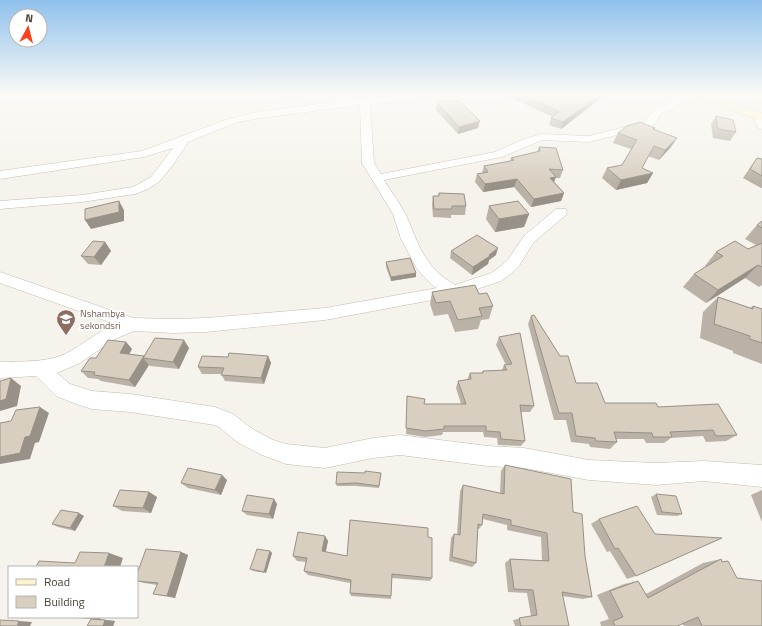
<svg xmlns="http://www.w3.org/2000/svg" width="762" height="626" viewBox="0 0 762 626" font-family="'Titillium Web',sans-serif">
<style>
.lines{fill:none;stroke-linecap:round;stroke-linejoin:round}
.street-casing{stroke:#c2bbae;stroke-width:1}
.secondary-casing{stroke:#d6c79b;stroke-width:1}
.street{fill:#fff;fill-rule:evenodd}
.secondary{fill:#fff3cd;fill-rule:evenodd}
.wall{fill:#bab2a6}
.shaded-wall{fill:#979187}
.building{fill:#d8cfc1;stroke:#979187}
.labels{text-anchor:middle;stroke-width:3;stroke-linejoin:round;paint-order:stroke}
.education-label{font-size:10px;fill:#785e54;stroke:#fff;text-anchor:start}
</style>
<rect width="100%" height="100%" fill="#f6f3ec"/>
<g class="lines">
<g class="street-casing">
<g id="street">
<path d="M278,95c10,-2 47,-2 54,4l-5,3 -44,-4z"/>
<path d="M413,95h30l-5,3 -68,6 4,59 7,11 114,-22 27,-12 19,-6 48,2 48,-12 9,-3 8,-11 32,-15h11l-36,19 -7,11 -9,3 -56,14 -47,-2 -40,17 -118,23c7,12 16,23 22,35 13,30 18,52 49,70l36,-12 10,-7 8,-8 15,-22 32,-27h10l1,3 -1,3 -32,27 -15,24 -8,8 -10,7 -42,14 -134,25 -119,12 -33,1 -39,-2 -21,9 -33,23 -23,10 13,11 22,7 38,3 85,13 18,7 18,14 22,12 13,4 39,4 48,-10 27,-3 88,11 36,2 65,12 67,3 48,-2 58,4v22l-58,-6 -48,4 -67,-5 -65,-12 -36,-2 -88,-11 -27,3 -48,10 -39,-4 -24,-9 -25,-13 -18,-15 -4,-2 -85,-13 -38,-3 -16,-5 -20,-8 -20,-20 -36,2v-16c22,-1 48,1 67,-9 17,-9 30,-21 48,-29l-115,-41v-11l133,46 40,1 33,-1 119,-10 112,-20 -4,-2 -16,-17 -16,-30 -8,-25 -31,-51 -2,-58 -107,14 -18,4 -47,19 -15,23 -14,17 -11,7 -13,5 -53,8 -82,7v-8l82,-6 51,-8 18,-10 22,-29 -29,9 -144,22v-8l142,-20 86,-32 25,-6 86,-12z"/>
<polygon points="712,95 721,95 716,102 713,103 708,100"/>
<polygon points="762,115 762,129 758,128 755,121 758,116"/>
</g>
</g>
<g class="secondary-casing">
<polygon id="secondary" points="691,95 708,95 762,113 762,121 693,98"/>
</g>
<use href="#street" class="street"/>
<use href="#secondary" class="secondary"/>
</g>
<g class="wall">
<polygon points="505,95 604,95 604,96 561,129 549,125 551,118 553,117"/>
<polygon points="437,102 478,128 458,134 436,110"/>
<polygon points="716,116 736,132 730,141 713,138 711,124"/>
<polygon points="655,128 654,130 671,147 659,160 648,156 642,168 653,173 647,183 616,190 602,178 607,168 622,165 631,149 613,143 618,133"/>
<polygon points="539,147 563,170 560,178 555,178 554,182 564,193 561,201 531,207 514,187 483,192 475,182 477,174 482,173 484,166 510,162 511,158 537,152"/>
<polygon points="757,158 762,159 762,188 761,188 743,178 751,166"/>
<polygon points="439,193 466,206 465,215 451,215 451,218 433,217 432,205 433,196 438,196"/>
<polygon points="489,206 529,214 524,227 495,232 486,219"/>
<polygon points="762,221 762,285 759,287 745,278 706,303 683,287 694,274 706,267 705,266 716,252 748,249 756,245 745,239 757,225"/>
<polygon points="105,242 111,251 101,265 88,264 81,256"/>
<polygon points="451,251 496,255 489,260 488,264 472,275 450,258"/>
<polygon points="386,262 416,277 391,281 386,267"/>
<polygon points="432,292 479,294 493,306 489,319 481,320 478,329 455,332 448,314 434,316 430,304"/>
<polygon points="718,297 750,308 753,306 762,309 762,364 733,353 733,351 700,338 703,312"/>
<polygon points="531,316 576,383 605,403 658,407 737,435 726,441 706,442 703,436 671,438 664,443 646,443 644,439 616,439 617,442 610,449 590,447 589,444 571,442 566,420 554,420 528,324"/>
<polygon points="499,337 534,406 530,412 521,412 525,441 521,446 498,445 497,438 484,437 483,432 443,432 442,435 425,437 406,434 407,396 424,404 461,404 456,388 458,381 467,380 470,373 482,373 483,371 502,370 504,365 506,365 496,345"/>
<polygon points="126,342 132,349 129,354 144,356 189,348 179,369 150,366 149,365 135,387 101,381 98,379 88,378 81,371 96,358"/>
<polygon points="268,356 271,363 264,384 225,381 221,374 202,374 198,367 228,357"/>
<polygon points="505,465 573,512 585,556 592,597 583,599 562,596 569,626 515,626 513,620 531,616 527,593 508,592 505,563 510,559 542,561 541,537 507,530 507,525 483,519 482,525 479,529 478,529 476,563 472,567 449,561 451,538 454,534 457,534 460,491 463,485 500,493 501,471"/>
<polygon points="381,476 379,488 356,486 337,486 336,484"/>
<polygon points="227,480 221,495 188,488 181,483"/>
<polygon points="762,490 762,522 751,495"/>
<polygon points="149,492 157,497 151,513 122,511 113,506"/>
<polygon points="656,494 682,514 677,516 657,515 651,497"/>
<polygon points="274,499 277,504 273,519 247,515 242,511"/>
<polygon points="84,516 75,531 58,527 52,524"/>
<polygon points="599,519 655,534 636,576 627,579 610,551 607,552 591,524"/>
<polygon points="325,536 328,541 325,552 347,556 428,537 432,578 430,581 392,578 391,599 351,596 350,593 350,583 308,575 304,571 306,562 297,561 293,556"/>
<polygon points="270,551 272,553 266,573 253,571 250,569"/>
<polygon points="181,552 188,555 175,598 153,594 157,585 144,583 137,581 137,574"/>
<polygon points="721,559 722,562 762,626 684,626 682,624 677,626 601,626 600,622 609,619 597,595 624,584 638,581 646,594 703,563"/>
<polygon points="63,617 101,617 99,619 115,621 113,626 90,619"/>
</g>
<g class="shaded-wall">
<polygon points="600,95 604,95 604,96 561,129 563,122"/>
<polygon points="480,121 478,128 458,134 459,127"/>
<polygon points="677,138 671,147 659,160 665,150"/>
<polygon points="653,173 647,183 616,190 621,180"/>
<polygon points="556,177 553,185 550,178"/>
<polygon points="517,179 514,187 483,192 485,184"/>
<polygon points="564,193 561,201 531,207 534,199"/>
<polygon points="119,201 124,210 124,221 91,229 85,220"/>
<polygon points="529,214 524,227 495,232 499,219"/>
<polygon points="105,242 111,251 101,265 94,257"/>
<polygon points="498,248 496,255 489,260 488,264 472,275 473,267"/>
<polygon points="758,265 745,278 706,303 718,290"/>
<polygon points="416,273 416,277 391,281 391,277"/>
<polygon points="184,340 189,348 179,369 173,362"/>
<polygon points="126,342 132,349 126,360 120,353"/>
<polygon points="144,356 143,358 149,365 135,387 129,380"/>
<polygon points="268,356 271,363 264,384 261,378"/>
<polygon points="11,378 21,386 17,406 0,411 0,401"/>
<polygon points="40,407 49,413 39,442 35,443 30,459 0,464 0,457 25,437"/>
<polygon points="222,475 227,480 221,495 215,490"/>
<polygon points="149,492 157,497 151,513 143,508"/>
<polygon points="274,499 277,504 273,519 269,514"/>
<polygon points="79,513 84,516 75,531 70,528"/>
<polygon points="325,536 328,541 325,556 322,551"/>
<polygon points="270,551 272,553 266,573 264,572"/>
<polygon points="181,552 188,555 175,598 167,596"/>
<polygon points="109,553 123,558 120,567 104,567"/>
<polygon points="83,617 101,617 100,619 83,618"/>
<polygon points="105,620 115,621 113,626 103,626"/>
<polygon points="19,621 32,622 30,626 17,626"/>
</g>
<g class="building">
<polygon points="522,95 600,95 563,122 551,118 559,111"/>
<polygon points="452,100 453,102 460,101 480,121 459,127 437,102"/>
<polygon points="716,116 733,120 736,132 718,129"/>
<polygon points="640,122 655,128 653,129 677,138 665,150 654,146 642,168 653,173 621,180 607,168 622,165 637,140 618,133 627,126"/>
<polygon points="539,147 556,148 563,170 549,169 556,177 550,178 564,193 534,199 517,179 485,184 477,174 488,172 484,166 510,161 514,160 511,158 540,151"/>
<polygon points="757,158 762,159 762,176 750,169"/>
<polygon points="439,193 464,194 466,206 452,206 452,209 434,209 433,196 439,196"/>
<polygon points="119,201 119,212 85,220 85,209"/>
<polygon points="518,201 529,214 499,219 489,206"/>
<polygon points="762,221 762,228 757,225"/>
<polygon points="477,235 498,248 489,255 490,256 473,267 451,251"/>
<polygon points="93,241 105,242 94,257 81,256"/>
<polygon points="735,241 748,249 762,243 762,267 758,265 718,290 694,274 723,256 716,252"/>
<polygon points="410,258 416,273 391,277 386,262"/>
<polygon points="475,285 479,294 487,293 493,306 479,308 482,316 458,320 450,301 436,303 432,292"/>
<polygon points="718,297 753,309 753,306 762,309 762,343 750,339 750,336 714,324"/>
<polygon points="534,315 560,356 568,356 576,383 597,383 605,403 656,403 658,407 718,404 737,435 716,436 713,430 670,432 672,437 653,437 652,433 614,432 617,442 596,441 595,438 576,436 572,413 559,413 531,316"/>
<polygon points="520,333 534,406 520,405 525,441 501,439 500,432 486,431 486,426 444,426 444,429 426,431 406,428 407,396 425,399 424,404 466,404 458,381 471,379 470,373 483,373 483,371 507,370 504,365 512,364 499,337"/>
<polygon points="155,338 184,340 173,362 143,358"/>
<polygon points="108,340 126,342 120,353 144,356 129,380 94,375 95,372 81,371 90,358 96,358"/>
<polygon points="229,353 268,356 261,378 221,375 224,368 198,367 202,356 228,357"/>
<polygon points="11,378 6,399 0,401 0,381"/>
<polygon points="40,407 30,436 25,437 20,453 0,457 0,423 11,421 16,410"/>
<polygon points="505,465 571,479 573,512 582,514 585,556 592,597 562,592 569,626 521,626 519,618 537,615 533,590 514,589 510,559 549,561 547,533 511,525 511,520 483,514 482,525 478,524 476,563 452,557 454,534 460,535 463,485 504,494"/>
<polygon points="188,468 222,475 215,490 181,483"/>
<polygon points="365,471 381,473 379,486 356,483 336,484 337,472 365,473"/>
<polygon points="120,490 149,492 143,508 113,506"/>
<polygon points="656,494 676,496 682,514 662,512"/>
<polygon points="247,495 274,499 269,514 242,511"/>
<polygon points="637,506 655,534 722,538 636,576 618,548 615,549 599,519"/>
<polygon points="61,510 79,513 70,528 52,524"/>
<polygon points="350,520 428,528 428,537 432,538 432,578 392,574 391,596 350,593 351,580 304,571 307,558 293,556 298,532 325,536 322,551 347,556"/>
<polygon points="146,549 181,552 167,596 153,594 158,583 137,581 137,574"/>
<polygon points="257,549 270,551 264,572 250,569"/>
<polygon points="80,552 109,553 104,567 36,567 39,561 75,563"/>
<polygon points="721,559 722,562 728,561 737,578 762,581 762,626 702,626 698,617 677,626 615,626 613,621 623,617 610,591 638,581 648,598"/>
<polygon points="91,619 105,620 103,626 87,626"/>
<polygon points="0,620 19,621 17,626 0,626"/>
</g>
<linearGradient id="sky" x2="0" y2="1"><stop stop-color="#8fc1ec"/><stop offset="0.52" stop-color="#fbfaf6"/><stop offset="1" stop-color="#fbfaf6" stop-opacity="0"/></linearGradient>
<rect width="762" height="182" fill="url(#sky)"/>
<defs>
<g id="school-pin" transform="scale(1)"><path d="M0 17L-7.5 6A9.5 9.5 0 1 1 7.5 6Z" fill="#8d6e63" stroke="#fff"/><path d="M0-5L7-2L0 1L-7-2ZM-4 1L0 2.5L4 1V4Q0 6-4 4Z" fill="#fff"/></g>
</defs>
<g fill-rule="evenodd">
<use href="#school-pin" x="66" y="319"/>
</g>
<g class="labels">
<g class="education-label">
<text x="80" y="317">Nshambya<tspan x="80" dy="12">sekondsri</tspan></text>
</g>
</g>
<rect x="8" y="566" width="130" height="52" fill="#ffffff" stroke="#b7b4b0"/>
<rect x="16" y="579" width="20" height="6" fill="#fff3cd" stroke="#b7b4b0"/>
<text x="44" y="586" font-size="12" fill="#4b4439">Road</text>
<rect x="16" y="596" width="20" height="12" fill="#d8cfc1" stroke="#b7b4b0"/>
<text x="44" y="606" font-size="12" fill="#4b4439">Building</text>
<g transform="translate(28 28) rotate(7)"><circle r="19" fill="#ffffff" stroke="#b7b4b0"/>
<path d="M0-3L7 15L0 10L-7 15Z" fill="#fc3f1d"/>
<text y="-6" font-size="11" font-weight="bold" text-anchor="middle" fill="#4b4439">N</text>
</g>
</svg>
